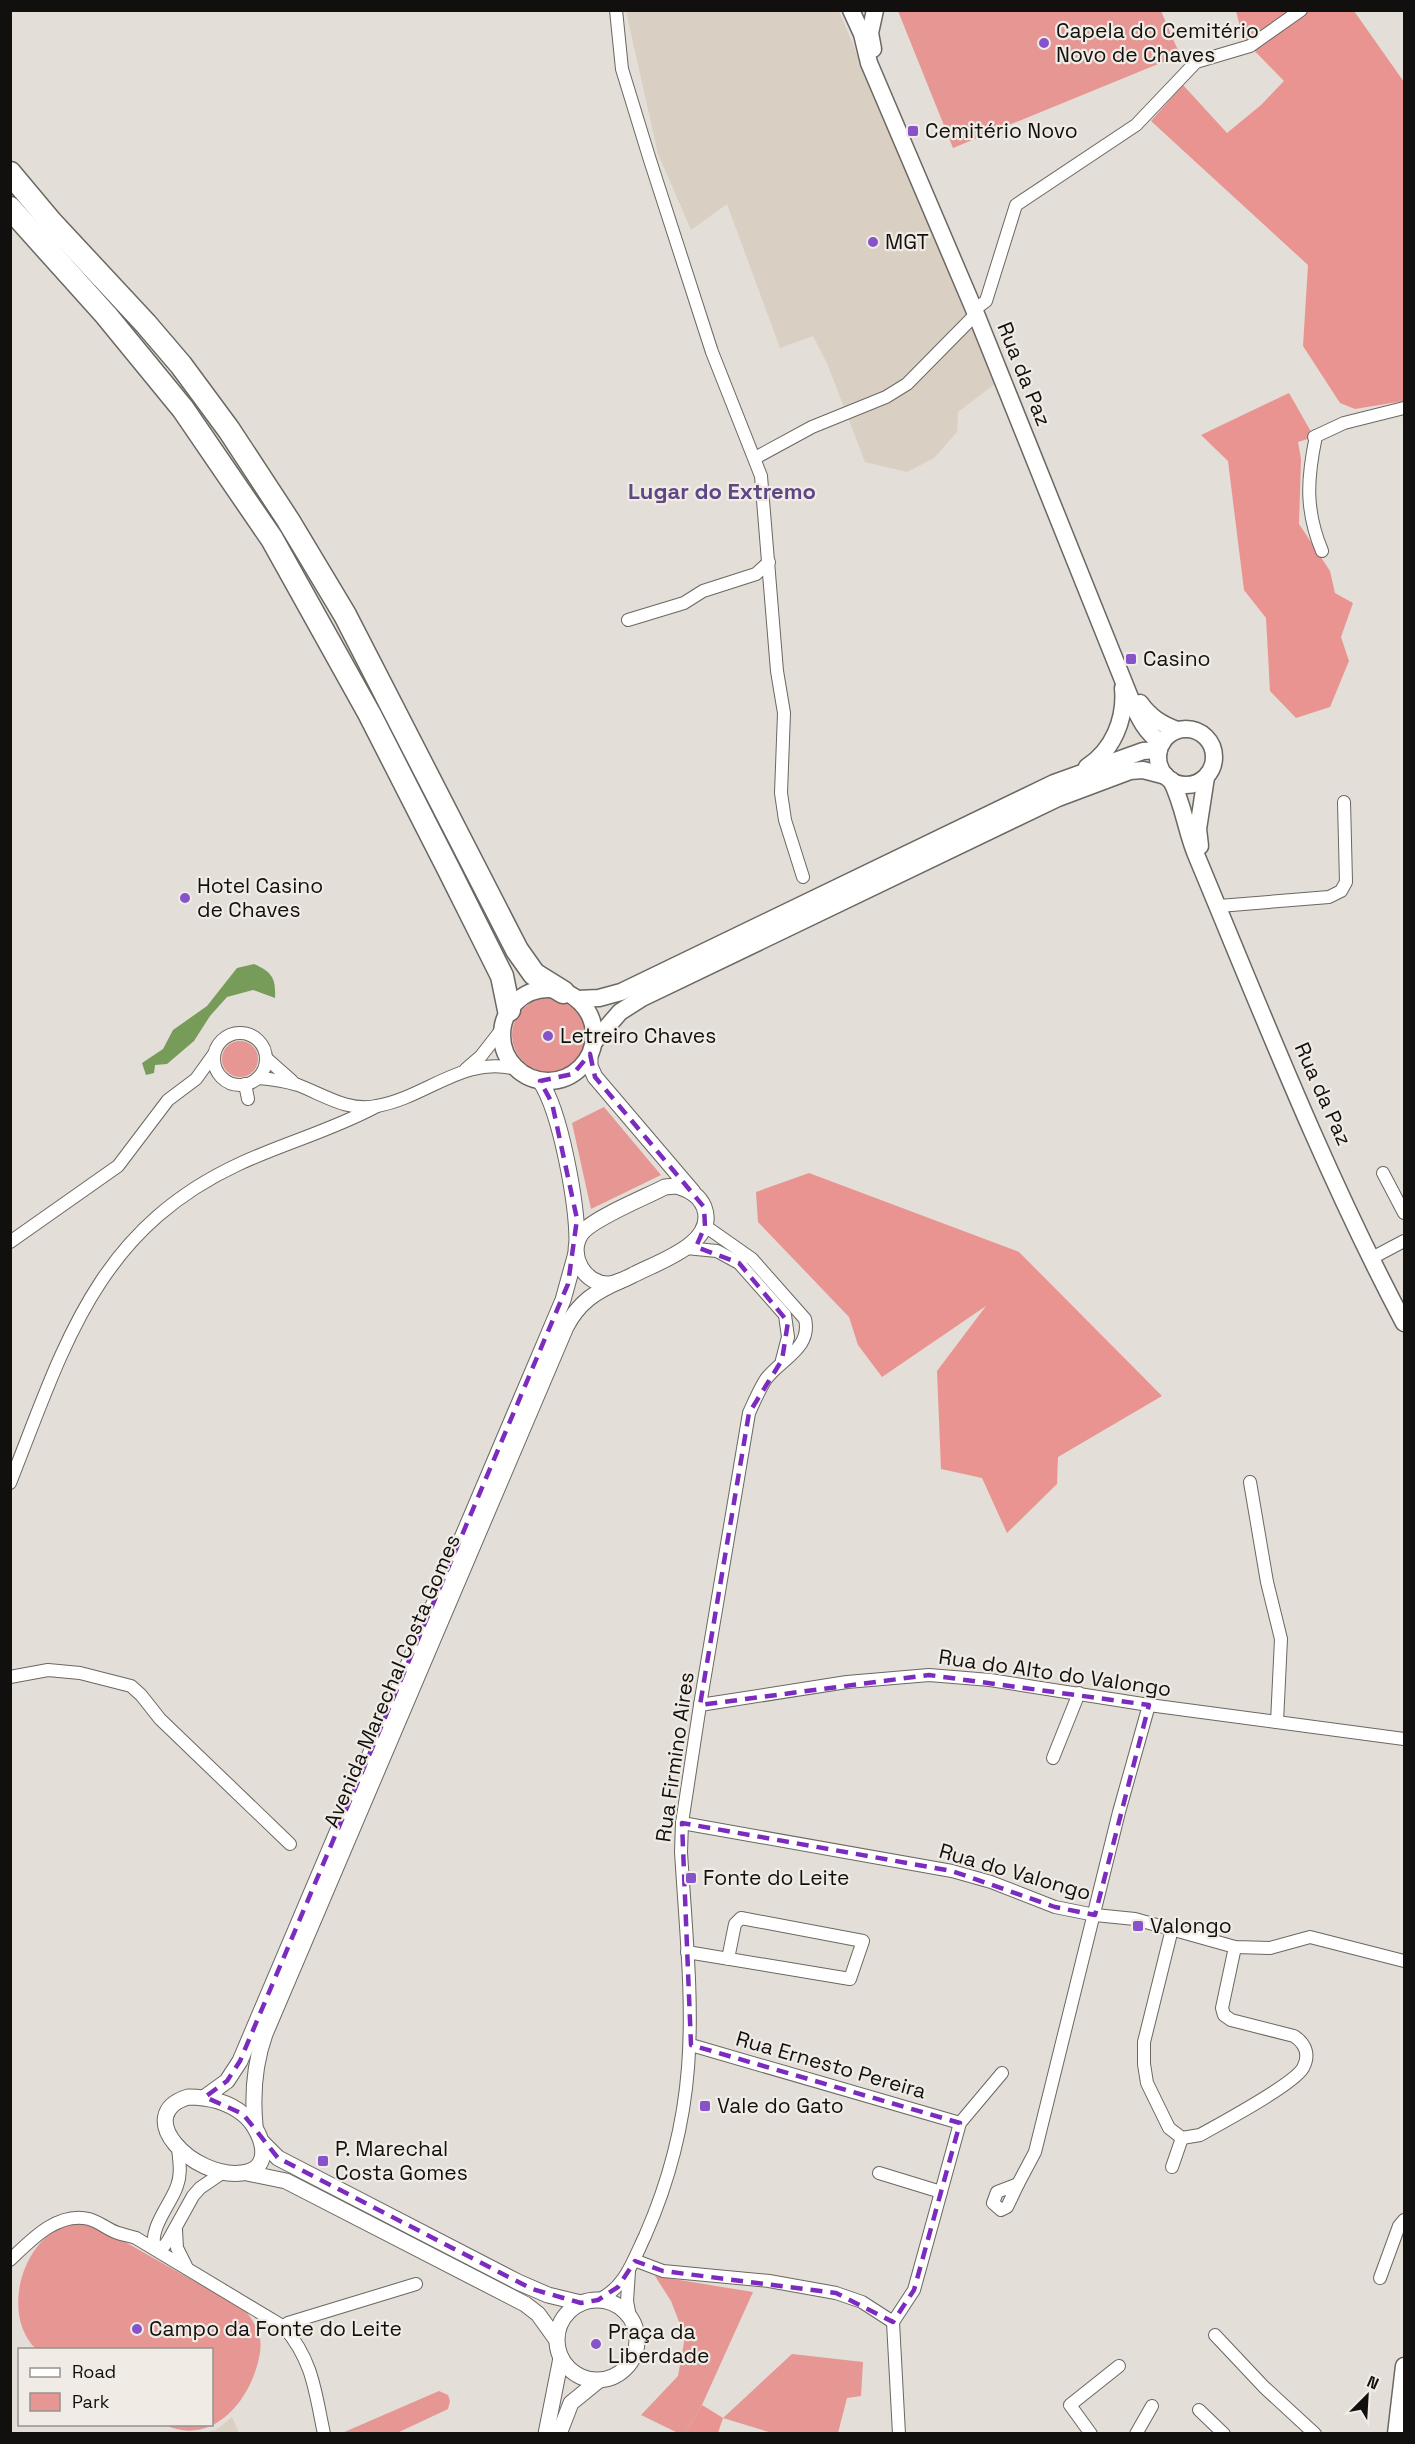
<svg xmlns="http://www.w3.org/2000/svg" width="1415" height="2444" viewBox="0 0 1415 2444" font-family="'Space Grotesk',sans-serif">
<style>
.built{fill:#d9d0c3}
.green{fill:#e69793}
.forest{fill:#e99491}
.water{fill:#779c59}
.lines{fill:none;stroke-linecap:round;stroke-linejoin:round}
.minor-casing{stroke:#6b6761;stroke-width:14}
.tertiary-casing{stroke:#6b6761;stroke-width:17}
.secondary-casing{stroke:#6b6761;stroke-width:19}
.motorway-casing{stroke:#6b6761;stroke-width:25}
.minor{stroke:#fff;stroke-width:12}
.tertiary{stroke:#fff;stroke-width:15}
.secondary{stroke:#fff;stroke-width:16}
.motorway{stroke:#fff;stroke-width:22}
.marked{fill:none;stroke:#7b2cbf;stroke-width:4.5;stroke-dasharray:12 8;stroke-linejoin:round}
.poi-dot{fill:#8653cb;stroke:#f0ebe4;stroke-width:2}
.labels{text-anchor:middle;stroke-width:4.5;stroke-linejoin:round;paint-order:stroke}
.poi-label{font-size:21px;fill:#11100e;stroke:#f0ebe4;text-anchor:start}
.street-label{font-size:21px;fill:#11100e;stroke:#f0ebe4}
.neighbourhood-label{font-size:22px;font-weight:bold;fill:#5e4784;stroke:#f0ebe4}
</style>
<rect width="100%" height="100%" fill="#e3ded7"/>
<g class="built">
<polygon points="626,11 839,11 995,384 958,412 957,432 934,458 907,472 865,462 827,363 813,336 780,348 727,204 691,230 658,154"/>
<polygon points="232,2417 239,2433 203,2433 216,2430"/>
</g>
<g class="green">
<polygon points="898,11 1161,11 1180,55 953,148"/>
<circle cx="549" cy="1035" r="37"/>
<circle cx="240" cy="1059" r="18"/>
<polygon points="604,1107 661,1175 591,1209 572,1123"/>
<path d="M90,2222l155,88c7,9 12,17 15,28 2,12 -2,26 -6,37 -14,37 -48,69 -89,50l47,-1v-74l-176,-1c-36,-35 -14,-112 35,-126 6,-2 13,0 19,-1z"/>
<polygon points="655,2276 753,2292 702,2405 685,2433 678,2433 641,2415 678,2376 685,2337 671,2301"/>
<polygon points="792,2354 863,2362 861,2396 847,2398 838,2433 772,2433 723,2418"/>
<polygon points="439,2391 448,2395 450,2401 448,2409 397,2433 342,2433"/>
</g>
<g class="forest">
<polygon points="1236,11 1354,11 1404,82 1404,401 1355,409 1340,403 1303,346 1308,265 1151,121 1183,85 1227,133 1261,105 1284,81 1243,39"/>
<polygon points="1289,393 1314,437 1298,442 1301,459 1299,524 1330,571 1335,593 1353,603 1341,637 1349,661 1330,707 1296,718 1270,691 1266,618 1244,590 1228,461 1201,435"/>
<polygon points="809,1173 1019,1252 1162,1396 1058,1457 1057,1484 1007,1533 982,1478 941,1469 937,1371 986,1306 882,1377 858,1345 849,1317 758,1222 756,1192"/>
<polygon points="702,2405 723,2418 718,2433 685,2433"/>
</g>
<path class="water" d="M254,964c18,8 22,14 21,34l-22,-8 -26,7 -17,19 -16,25 -27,23 -12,1 -1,8 -8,2 -4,-12 21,-14 10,-19 34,-24 30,-38z"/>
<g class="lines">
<g class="minor-casing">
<g id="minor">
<polyline points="616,10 622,69 649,157 712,352 761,476 777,671 784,713 781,793 785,820 803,877"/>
<polyline points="974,310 986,301 1016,205 1136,125 1196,62 1250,46 1301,10"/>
<path d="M1316,436c-9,43 -11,74 6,115"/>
<polyline points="1314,437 1344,423 1404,408"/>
<polyline points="755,458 812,427 886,397 907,384 976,314"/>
<polyline points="628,620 684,603 703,591 756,574 769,562"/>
<polyline points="1219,906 1329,897 1341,891 1346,882 1344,802"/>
<circle cx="240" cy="1059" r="26"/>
<polyline points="266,1058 292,1081"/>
<polyline points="466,1069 481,1056 502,1029"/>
<path d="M258,1078c14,1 27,3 40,7 26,10 50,27 79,21 50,-9 87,-51 139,-37"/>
<polyline points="245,1084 248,1099"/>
<polyline points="1383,1173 1404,1213"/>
<polyline points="10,1242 118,1166 168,1100 196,1079 214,1054"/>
<polyline points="686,1248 717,1251 739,1263 785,1315 788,1337 782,1360"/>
<polyline points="1370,1259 1404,1241"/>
<polyline points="1250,1482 1267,1582 1281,1639 1277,1722"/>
<path d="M10,1483c54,-136 85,-252 229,-319 45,-21 94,-34 138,-58"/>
<polyline points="10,1677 48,1670 80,1673 131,1686 141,1695 160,1719 290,1844"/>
<polyline points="700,1705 847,1682 929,1675 990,1680 1149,1705 1404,1739"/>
<polyline points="1053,1758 1079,1693"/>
<polyline points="682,1823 952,1871 991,1882 1055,1907 1095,1915 1135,1919 1235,1947 1270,1948 1310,1937 1404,1961"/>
<polyline points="1172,1929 1144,2042 1144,2064 1147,2083 1169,2128 1182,2138"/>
<polyline points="687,1952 850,1979 863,1941 741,1918 735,1924 728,1959"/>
<polyline points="691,2045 960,2123"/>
<path d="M1182,2138l18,-3c21,-12 93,-50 103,-67 7,-13 3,-24 -9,-32l-63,-16 -7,-5 -2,-7 13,-61"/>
<polyline points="1172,2167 1182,2138"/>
<polyline points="879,2173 941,2192"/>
<polyline points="1018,2184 1035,2152 1119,1812 1149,1705"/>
<polygon points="1018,2184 1007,2207 1001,2210 993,2203 997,2192"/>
<polyline points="176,2230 177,2248 186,2266"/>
<path d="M155,2249c-7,-20 16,-45 22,-63 5,-13 2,-25 1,-39"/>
<polyline points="155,2249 164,2246 168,2241 193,2196 200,2188 222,2173"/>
<path d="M10,2260c21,-20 48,-49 79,-41 11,3 19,11 29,14 6,2 12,3 18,5l148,89c29,34 31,64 40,107"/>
<polyline points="634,2260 663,2271 769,2281 836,2293 862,2302 893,2322"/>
<polyline points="629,2271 627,2301 630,2317"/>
<polyline points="1380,2278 1399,2226 1404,2220"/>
<path d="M598,2300c27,-12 35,-39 47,-64 61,-138 45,-239 36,-384l1,-29 18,-118 49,-292c5,-11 10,-23 17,-34 15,-20 46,-31 39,-60l-53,-60 -47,-33"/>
<polyline points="893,2322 914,2290 960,2123 1002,2073"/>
<polyline points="893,2322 899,2434"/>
<polyline points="284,2327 288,2323 416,2284"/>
<polyline points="1215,2335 1264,2387 1315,2434"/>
<polyline points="1199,2410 1224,2434"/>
<polyline points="1091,2434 1070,2405 1119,2366"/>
<polyline points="1136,2434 1152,2406"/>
</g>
</g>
<g class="tertiary-casing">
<g id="tertiary">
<polyline points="590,1054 590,1066 595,1077 693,1192"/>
<path d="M540,1081c21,31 37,123 37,161"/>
<path d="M676,1186c12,3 23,9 28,21 14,36 -46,55 -69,67 -8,4 -17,9 -26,10 -24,1 -42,-29 -28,-50 10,-15 65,-37 84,-47z"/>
<path d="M188,2097c20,0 39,4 55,17 18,14 34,55 -1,59 -49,6 -111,-58 -54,-76z"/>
<polyline points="205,2097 227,2081 240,2061 563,1300 576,1253"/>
<path d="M255,2125c-3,-32 -1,-60 10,-91l301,-707c13,-25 29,-35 54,-46"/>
<polyline points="263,2143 278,2158 518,2282 548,2295 581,2303"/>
<polyline points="247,2173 286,2181 525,2304 538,2314 556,2339"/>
<circle cx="597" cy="2340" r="40"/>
<polyline points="546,2434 561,2358"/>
<polyline points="559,2434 571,2403 598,2381"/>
</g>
</g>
<g class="secondary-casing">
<g id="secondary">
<path d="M851,10l11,24 7,29 107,251 155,386c7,16 15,34 31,43"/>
<polyline points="873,49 870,33 875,10"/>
<path d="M1140,703c10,14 21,21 37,27"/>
<circle cx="1186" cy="757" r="28"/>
<path d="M1087,767c26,-17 39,-48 36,-79"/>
<path d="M1171,780c13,25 15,52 26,77 65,156 128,317 207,466"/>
<polyline points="1200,846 1198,829 1206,777"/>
<circle cx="548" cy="1035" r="46"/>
<polyline points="577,999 599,998 621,992 1054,783 1143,751 1159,750"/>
<polyline points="594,1042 620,1012 642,998 1058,798 1130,771 1143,770 1166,776"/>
<polyline points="1396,2434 1404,2366"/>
</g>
</g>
<g class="motorway-casing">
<g id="motorway">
<polyline points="10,173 51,222 146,324 181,365 229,430 288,520 345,615 517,950 534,974 563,992"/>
<polyline points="10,208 106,315 183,409 272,539 370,715 449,870 502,976 509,1010"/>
</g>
</g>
<use href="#minor" class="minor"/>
<use href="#tertiary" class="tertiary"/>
<use href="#secondary" class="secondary"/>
<use href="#motorway" class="motorway"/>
</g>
<path class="marked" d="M590,1054l5,23 109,130 1,19 -9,21 43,16 49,59 -6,38 -33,53 -49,292 229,-30 220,30 -54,210 -40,-8 -103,-36 -270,-48 9,222 269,78 -46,167 -21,32 -57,-29 -173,-22 -28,-10 -17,26 -20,13 -17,3 -49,-14 -254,-131 -35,-44 -38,-17 22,-16 13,-20 328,-777 9,-65 -25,-116 -12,-22 33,-7z"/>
<g class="poi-dot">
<circle cx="1044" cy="43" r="6"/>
<rect x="907" y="125" width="12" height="12" rx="3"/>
<circle cx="873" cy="242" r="6"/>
<rect x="1125" y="653" width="12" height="12" rx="3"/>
<circle cx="185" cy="898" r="6"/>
<circle cx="548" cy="1036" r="6"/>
<rect x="685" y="1872" width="12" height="12" rx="3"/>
<rect x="1132" y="1920" width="12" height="12" rx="3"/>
<rect x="699" y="2100" width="12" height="12" rx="3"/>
<rect x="317" y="2155" width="12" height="12" rx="3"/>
<circle cx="137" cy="2329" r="6"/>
<circle cx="596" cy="2344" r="6"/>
</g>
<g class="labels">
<g class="poi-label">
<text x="1056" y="38">Capela do Cemitério<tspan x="1056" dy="24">Novo de Chaves</tspan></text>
<text x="925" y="138">Cemitério Novo</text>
<text x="885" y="249">MGT</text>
<text x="1143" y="666">Casino</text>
<text x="197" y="893">Hotel Casino<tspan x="197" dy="24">de Chaves</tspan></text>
<text x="560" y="1043">Letreiro Chaves</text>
<text x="703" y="1885">Fonte do Leite</text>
<text x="1150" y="1933">Valongo</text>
<text x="717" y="2113">Vale do Gato</text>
<text x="335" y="2156">P. Marechal<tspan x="335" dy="24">Costa Gomes</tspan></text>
<text x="149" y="2336">Campo da Fonte do Leite</text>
<text x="608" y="2339">Praça da<tspan x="608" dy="24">Liberdade</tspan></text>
</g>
<g class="street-label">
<text transform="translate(1024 374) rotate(68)" y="7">Rua da Paz</text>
<text transform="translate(1323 1094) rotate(66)" y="7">Rua da Paz</text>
<text transform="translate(1055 1673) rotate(8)" y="7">Rua do Alto do Valongo</text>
<text transform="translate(392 1681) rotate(-67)" y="7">Avenida Marechal Costa Gomes</text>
<text transform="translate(675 1757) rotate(-82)" y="7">Rua Firmino Aires</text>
<text transform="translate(1015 1872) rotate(16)" y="7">Rua do Valongo</text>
<text transform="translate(831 2065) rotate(16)" y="7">Rua Ernesto Pereira</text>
</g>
<g class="neighbourhood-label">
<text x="722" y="499">Lugar do Extremo</text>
</g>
</g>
<rect width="1415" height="2444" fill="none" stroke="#11100e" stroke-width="24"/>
<rect x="18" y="2348" width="195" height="78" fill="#f0ebe4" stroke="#97938e" stroke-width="1.5"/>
<rect x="30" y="2368" width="30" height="9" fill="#ffffff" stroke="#97938e" stroke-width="1.5"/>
<text x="72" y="2378" font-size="18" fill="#11100e">Road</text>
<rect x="30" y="2393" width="30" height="18" fill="#e69793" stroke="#97938e" stroke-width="1.5"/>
<text x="72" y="2408" font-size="18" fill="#11100e">Park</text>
<g transform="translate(1367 2396) rotate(24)" stroke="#f0ebe4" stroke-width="4.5" paint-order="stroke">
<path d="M0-4.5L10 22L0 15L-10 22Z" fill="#11100e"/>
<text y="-9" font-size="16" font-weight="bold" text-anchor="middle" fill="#11100e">N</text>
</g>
</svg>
